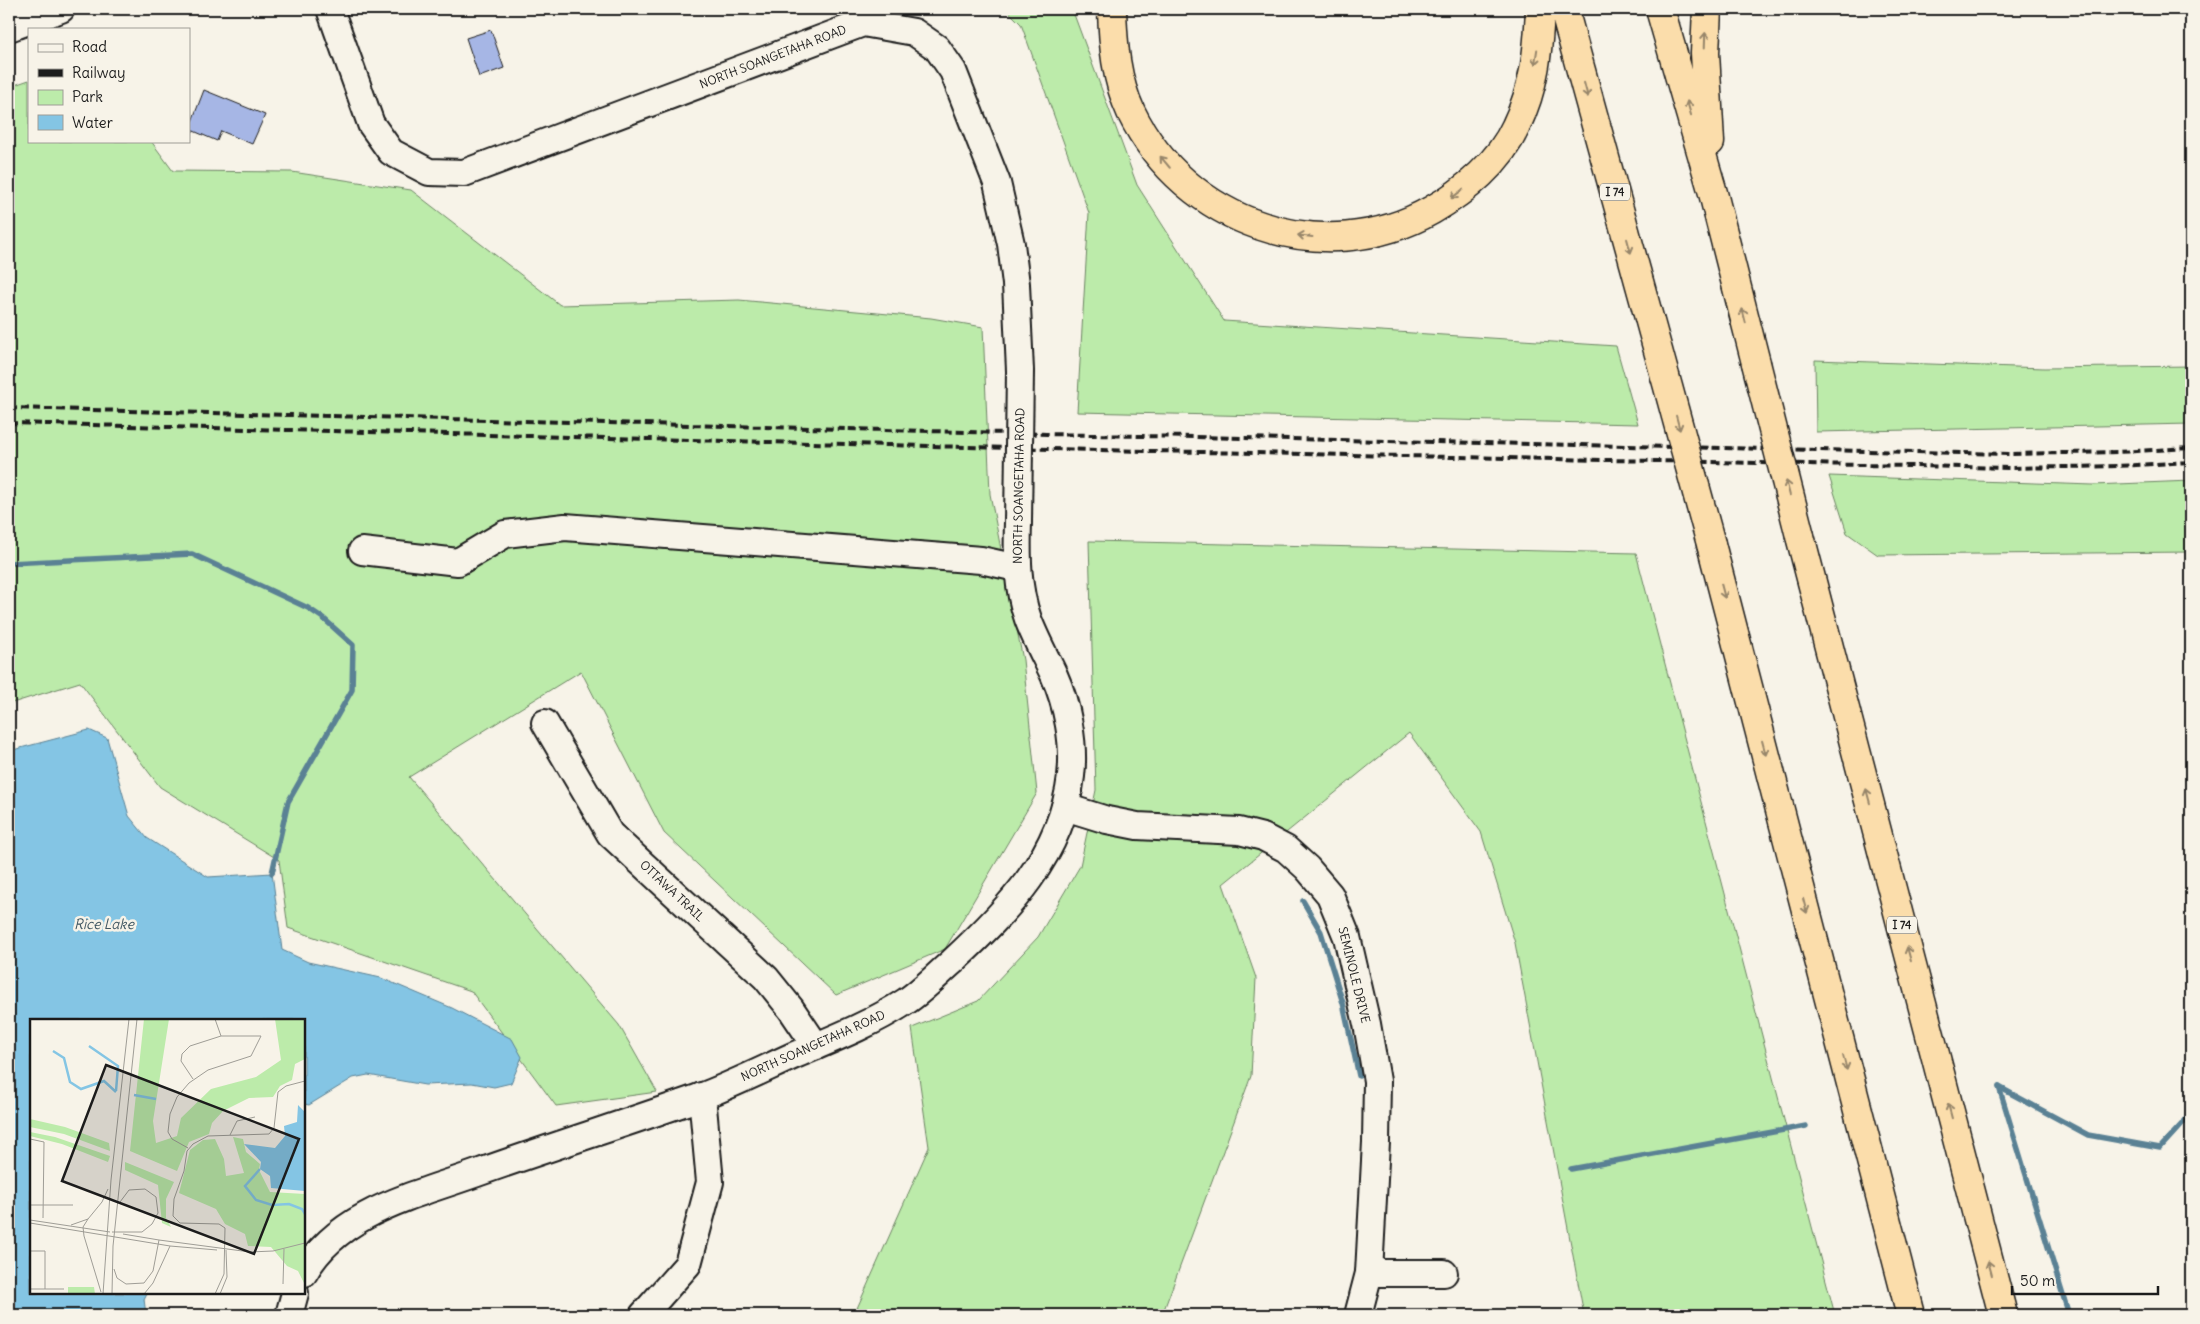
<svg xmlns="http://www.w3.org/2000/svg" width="2200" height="1324" viewBox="0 0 2200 1324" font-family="Delius,sans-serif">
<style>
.green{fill:#bcebaa;stroke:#6c8463}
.water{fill:#84c5e4;stroke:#5a8194}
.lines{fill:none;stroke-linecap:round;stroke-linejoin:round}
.stream{stroke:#5a8194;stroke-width:5.5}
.building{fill:#a6b6e5;stroke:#1c1c1c}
.minor-casing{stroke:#1c1c1c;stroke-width:30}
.highway-casing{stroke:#1c1c1c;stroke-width:31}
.minor{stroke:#f7f3e8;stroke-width:26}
.highway{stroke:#fbddab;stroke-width:28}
.rail{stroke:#1c1c1c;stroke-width:4;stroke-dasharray:8 4;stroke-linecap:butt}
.minor-bridge-casing{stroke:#1c1c1c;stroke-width:30;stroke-linecap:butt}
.highway-bridge-casing{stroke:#1c1c1c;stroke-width:31;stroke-linecap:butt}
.minor-bridge{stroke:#f7f3e8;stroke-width:26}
.highway-bridge{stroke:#fbddab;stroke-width:28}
.oneway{stroke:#97866b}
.labels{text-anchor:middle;stroke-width:5;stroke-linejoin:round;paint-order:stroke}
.shield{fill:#f7f3e8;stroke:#5e5c59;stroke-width:1}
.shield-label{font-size:11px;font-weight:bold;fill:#1c1c1c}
.street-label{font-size:12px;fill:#1c1c1c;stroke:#f7f3e8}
.water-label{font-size:14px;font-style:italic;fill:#405762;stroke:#f7f3e8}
.inset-river{fill:none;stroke:#84c5e4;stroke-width:2.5}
.inset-road{fill:none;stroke:#9f9d96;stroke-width:1}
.view{fill:#1c1c1c;fill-opacity:0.15;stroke:#1c1c1c;stroke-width:2.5}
.inset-edge{fill:none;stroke:#1c1c1c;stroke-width:2.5}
</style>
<rect width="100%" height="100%" fill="#f7f3e8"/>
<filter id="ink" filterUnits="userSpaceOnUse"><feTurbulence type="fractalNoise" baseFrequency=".02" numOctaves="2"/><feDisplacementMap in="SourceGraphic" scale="10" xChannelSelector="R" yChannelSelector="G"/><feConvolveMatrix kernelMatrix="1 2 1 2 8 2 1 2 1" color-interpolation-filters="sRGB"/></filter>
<g filter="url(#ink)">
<g class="green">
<polygon points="1006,9 1072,9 1137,185 1224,321 1616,346 1638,424 1077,412 1089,213 1021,24"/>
<polygon points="29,80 29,141 151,141 173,171 292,172 411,190 560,305 739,300 931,318 983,327 990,494 1023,660 1037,793 945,949 836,995 664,833 581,671 409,777 619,1025 657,1092 556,1106 471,991 288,928 279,860 160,787 80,682 9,704 9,87"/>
<polygon points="1815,360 2044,368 2191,366 2191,424 1816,432"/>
<polygon points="1829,476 2093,485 2191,481 2191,552 1878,555 1847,533"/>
<polygon points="1089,541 1636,553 1835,1315 1584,1315 1515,943 1481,832 1409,733 1223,884 1256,978 1251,1076 1162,1315 854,1315 929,1147 912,1028 978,1001 1038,937 1080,866 1096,790"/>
</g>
<polygon class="water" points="89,730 107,738 129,816 147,838 208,877 272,873 282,950 308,962 381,978 452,1008 512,1039 522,1057 511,1083 494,1087 472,1083 425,1085 368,1075 353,1078 309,1105 304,1104 304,1020 31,1020 31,1293 147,1293 144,1299 146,1315 9,1315 9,751"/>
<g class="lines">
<g class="stream">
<polyline points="9,563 192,554 308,608 323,618 353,645 352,690 288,802 272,873"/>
<polyline points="1303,901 1321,932 1343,1003 1359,1076"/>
<polyline points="1999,1087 2069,1315"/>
<polyline points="1999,1087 2088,1135 2160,1148 2191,1114"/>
<polyline points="1571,1169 1806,1126"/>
</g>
</g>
<g class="building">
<polygon points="491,30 504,68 479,77 466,38"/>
<polygon points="204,90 265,115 252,144 221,131 217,141 189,129"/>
</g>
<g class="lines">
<g class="minor-casing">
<g id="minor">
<polyline points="330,9 371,124 391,152 429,172 464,173 863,23 914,32 937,48 953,71 997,183 1011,244 1016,284 1020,371"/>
<polyline points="9,28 61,9"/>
<polyline points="362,551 458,562 505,534 565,527 981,560 1017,568"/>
<polyline points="545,723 610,834 766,978 791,1009 816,1046"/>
<polyline points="1065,807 1107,820 1137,826 1239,831 1263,837 1286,849 1307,868 1330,895 1347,937 1367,1024 1377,1081 1376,1142 1369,1273 1358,1315"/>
<path d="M304,1273c35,-62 113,-78 176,-101 73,-26 147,-49 220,-75 32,-12 64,-28 95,-42 38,-16 76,-31 110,-53 17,-11 32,-27 47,-40 56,-52 110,-107 119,-186 4,-32 -4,-72 -17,-101 -9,-19 -19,-37 -26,-56 -11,-31 -11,-64 -10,-97"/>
<polyline points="1369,1273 1444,1273"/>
<polyline points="289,1315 295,1293"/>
<polyline points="643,1315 688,1264 710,1182 702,1096"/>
</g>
</g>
<g class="highway-casing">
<g id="highway">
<path d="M1112,9c1,35 4,71 19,103 54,111 192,160 301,98 33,-19 68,-48 84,-84 19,-40 22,-74 24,-117"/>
<polyline points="1564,9 1665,376"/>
<polyline points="1660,9 1713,193 1756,363"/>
<polyline points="1707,9 1705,53 1710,142"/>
<polyline points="1800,536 2003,1315"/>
<polyline points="1711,544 1911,1315"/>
</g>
</g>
<use href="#minor" class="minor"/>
<use href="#highway" class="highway"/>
<g class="rail">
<polyline points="9,408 1046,434 2011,454 2118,452 2191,448"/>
<polyline points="9,423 1049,449 2012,468 2118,466 2191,462"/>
</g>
<g class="minor-bridge-casing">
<polyline id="minor-bridge" points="1018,522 1020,371"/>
</g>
<g class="highway-bridge-casing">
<g id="highway-bridge">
<polyline points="1756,363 1800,536"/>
<polyline points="1665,376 1711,544"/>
</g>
</g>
<use href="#minor-bridge" class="minor-bridge"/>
<use href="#highway-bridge" class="highway-bridge"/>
</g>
<defs><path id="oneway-shaft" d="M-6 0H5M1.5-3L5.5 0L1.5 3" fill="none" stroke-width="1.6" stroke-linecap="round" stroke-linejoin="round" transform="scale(1.25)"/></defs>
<g class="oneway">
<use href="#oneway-shaft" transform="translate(1705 40) rotate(-88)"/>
<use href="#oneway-shaft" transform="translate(1536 57) rotate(99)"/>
<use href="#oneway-shaft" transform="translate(1586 90) rotate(75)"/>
<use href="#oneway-shaft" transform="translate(1689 108) rotate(-106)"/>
<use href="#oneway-shaft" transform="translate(1165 162) rotate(-130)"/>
<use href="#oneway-shaft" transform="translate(1457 194) rotate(142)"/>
<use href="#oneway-shaft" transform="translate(1305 236) rotate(-173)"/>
<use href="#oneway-shaft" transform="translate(1629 246) rotate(75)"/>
<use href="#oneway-shaft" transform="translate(1744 316) rotate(-104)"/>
<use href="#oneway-shaft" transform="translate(1678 423) rotate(75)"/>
<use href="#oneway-shaft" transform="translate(1788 488) rotate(-104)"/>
<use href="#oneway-shaft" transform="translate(1723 591) rotate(75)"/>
<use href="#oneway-shaft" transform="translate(1764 748) rotate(75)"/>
<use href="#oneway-shaft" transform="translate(1868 796) rotate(-105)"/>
<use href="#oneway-shaft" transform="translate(1805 906) rotate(75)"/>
<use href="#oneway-shaft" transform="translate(1909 954) rotate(-105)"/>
<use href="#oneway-shaft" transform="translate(1845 1063) rotate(75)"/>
<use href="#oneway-shaft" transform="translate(1950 1111) rotate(-105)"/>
<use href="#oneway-shaft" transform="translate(1990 1268) rotate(-105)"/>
</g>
</g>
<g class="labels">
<g class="shield">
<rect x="1600" y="183.5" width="30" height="17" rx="4"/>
<rect x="1887" y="916.5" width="30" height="17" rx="4"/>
</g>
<g class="shield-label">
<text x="1615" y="196">I 74</text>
<text x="1902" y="929">I 74</text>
</g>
<g class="street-label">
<text transform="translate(773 57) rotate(-21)" y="4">NORTH SOANGETAHA ROAD</text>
<text transform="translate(1019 486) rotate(-89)" y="4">NORTH SOANGETAHA ROAD</text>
<text transform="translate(672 891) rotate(43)" y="4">OTTAWA TRAIL</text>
<text transform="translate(1354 975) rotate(76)" y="4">SEMINOLE DRIVE</text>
<text transform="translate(813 1046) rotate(-24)" y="4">NORTH SOANGETAHA ROAD</text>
</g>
<g class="water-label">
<text x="104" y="929">Rice Lake</text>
</g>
</g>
<g transform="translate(30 1019)">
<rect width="275" height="275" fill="#f7f3e8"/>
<path d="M114,0h25l-16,102 3,22 21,-7 4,-18 30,-29 45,-12 25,-17 -6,-41h30v40l-10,5 -3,16 -12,6 -7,11 -24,1 -26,13 -11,12 -3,11 -20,8 -12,29 -47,-20zM0,100l35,8 44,16 1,8 -46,-17 -34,-7zM0,113l25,5 55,19 -2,6 -46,-18 -32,-8zM203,118l10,2 3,13 14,12 -1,6 11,22 35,2v91l-7,-14 -11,-5 -16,-19 -23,-1 -3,-12 -20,-10 -9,-15 -37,-16 11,-43 13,-10 12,-1 9,20 2,17 18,-3zM95,143l49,20 -8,17v19l5,9 -9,-4 -4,-38 -33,-15zM38,268h26l1,7h-27z" fill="#bcebaa"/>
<path d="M268,86l7,7v79l-34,-3 -1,-12 -10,-7 1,-7 -17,-18 31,4 10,-12 -1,-10 13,-4z" fill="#84c5e4"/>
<path class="inset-river" d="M59,27l29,20 -2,25M23,32l11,7 6,24 11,7 23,-8 12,11M104,76l22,4M230,150l-15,17 11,14 16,5 17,-1 13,5 3,5"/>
<path class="inset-road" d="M185,0l6,17M200,116l7,-14 18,-4M0,120l14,3 -1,76M158,129l-16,-9 -4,-7 2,-18 7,-17 12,-14 19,-13 43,-14 10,-20h-40l-31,10 -8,8 -1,7 12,18M0,186h43M58,200l-5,8 1,9 17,56M0,201l80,12M0,204l140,23M41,206l17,-6 14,-17 6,-13M82,213h30l10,-8 6,-11 -2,-16 -11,-8 -16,1 -9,12M93,215l36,6M129,221l91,12 23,-1 32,-8M140,227l47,4M0,232h15v38M84,250l3,9 9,6 18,-1 9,-12 6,-31M253,265l1,-35M0,270h34M73,275l8,-114 18,-161M82,275l1,-48 24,-227M114,275l9,-11 17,-37M185,275l9,-20 1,-46 -6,-4 -39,-1 -7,-7 1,-17 10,-28 3,-20 6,-7 15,-8 61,-2 5,-6 4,-36 8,-6 19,-5M190,275l7,-17 -1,-27"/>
<path class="view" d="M76,46l193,74 -45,115 -192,-73z"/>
<rect width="275" height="275" class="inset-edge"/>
</g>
<rect width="2200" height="1324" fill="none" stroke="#f7f3e8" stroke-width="30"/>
<rect x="15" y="15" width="2170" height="1294" fill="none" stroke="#1c1c1c" stroke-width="2" filter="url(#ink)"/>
<rect x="28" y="28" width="162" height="115" fill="#f7f3e8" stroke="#9f9d96"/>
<rect x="38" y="44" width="25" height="8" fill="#f7f3e8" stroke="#9f9d96"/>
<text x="72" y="52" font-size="15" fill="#1c1c1c">Road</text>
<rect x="38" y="69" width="25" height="8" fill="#1c1c1c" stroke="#9f9d96"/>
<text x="72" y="78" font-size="15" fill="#1c1c1c">Railway</text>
<rect x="38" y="90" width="25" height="15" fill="#bcebaa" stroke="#9f9d96"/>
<text x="72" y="102" font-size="15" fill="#1c1c1c">Park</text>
<rect x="38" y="115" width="25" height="15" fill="#84c5e4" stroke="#9f9d96"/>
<text x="72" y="128" font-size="15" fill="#1c1c1c">Water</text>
<path d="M2012 1286v8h146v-8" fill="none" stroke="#1c1c1c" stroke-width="2.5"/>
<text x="2020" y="1286" font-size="15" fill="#1c1c1c" stroke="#f7f3e8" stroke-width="4" paint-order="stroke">50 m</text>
</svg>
